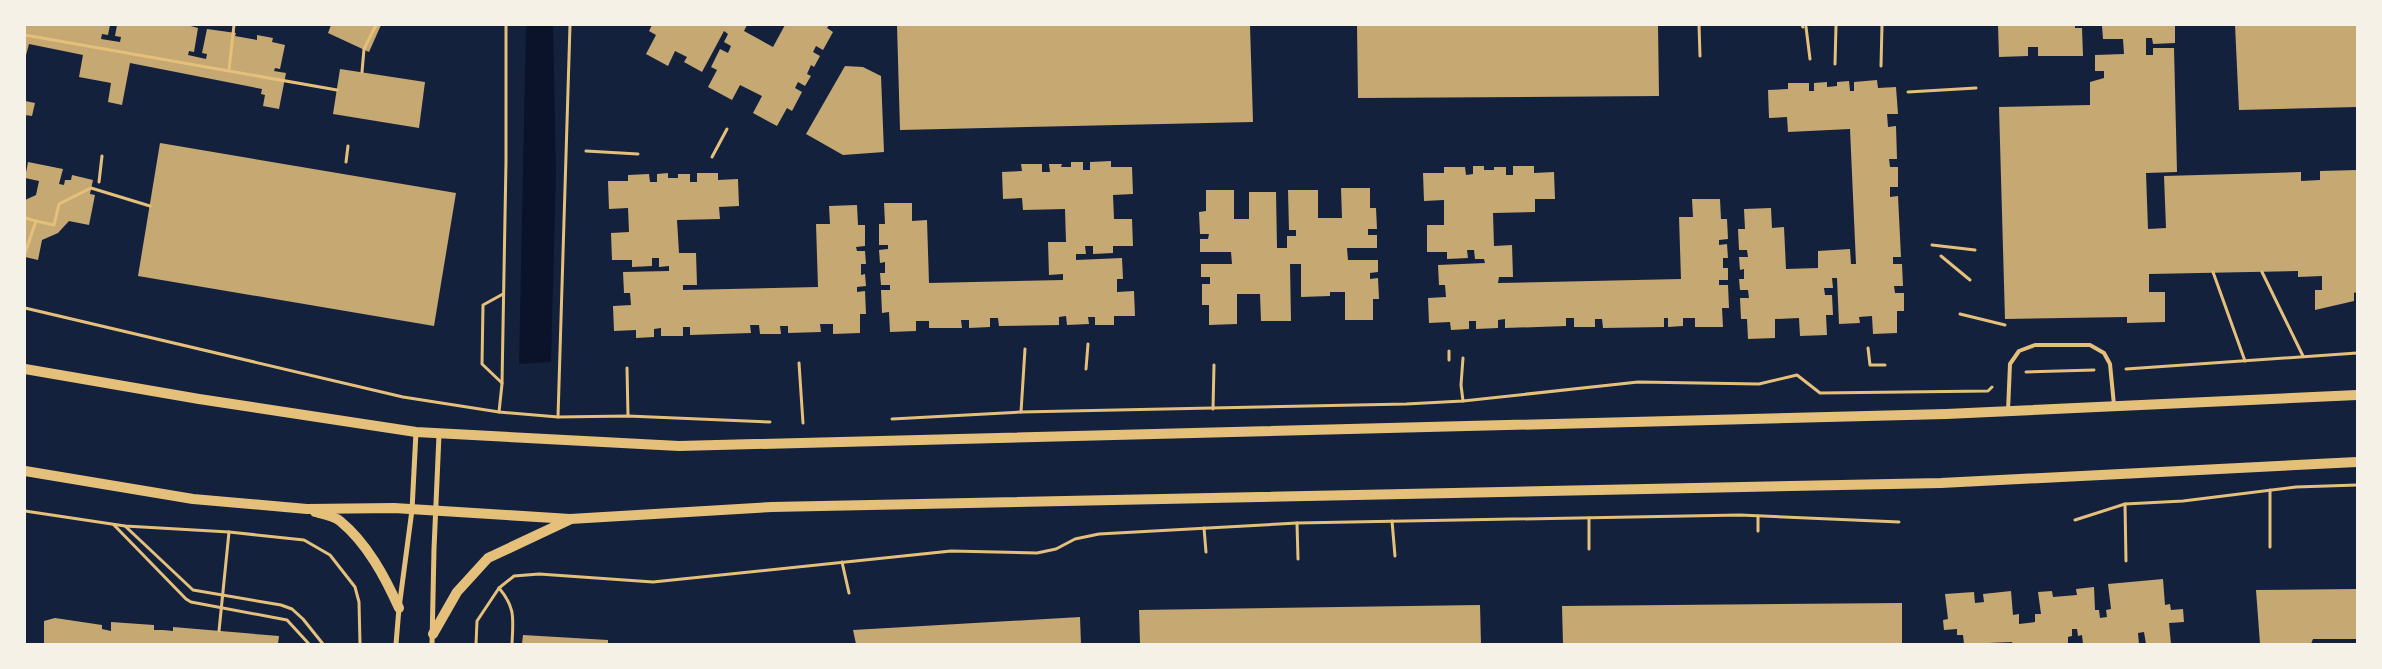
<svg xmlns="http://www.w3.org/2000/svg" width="2382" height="669" viewBox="0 0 2382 669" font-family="Raleway,sans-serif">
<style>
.water{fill:#0b132b}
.building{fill:#c6a872}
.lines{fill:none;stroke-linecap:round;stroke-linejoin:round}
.path{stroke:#e5c07b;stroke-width:3}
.service{stroke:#e5c07b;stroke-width:4}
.minor{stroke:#e5c07b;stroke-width:5}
.secondary{stroke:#e5c07b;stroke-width:10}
</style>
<rect width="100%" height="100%" fill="#14213d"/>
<polygon class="water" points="526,25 553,25 556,172 551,362 519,364"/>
<g class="building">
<polygon points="25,25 110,25 108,35 102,34 101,39 120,42 121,37 115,36 117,25 187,25 198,28 194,52 189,51 188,55 206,59 207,54 202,53 207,29 236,33 235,36 257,40 257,35 273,38 272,42 285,45 280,69 275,68 274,71 286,73 279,109 263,106 265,95 261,94 262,89 130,63 122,105 108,102 111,83 79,77 83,55 29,44 25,59"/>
<polygon points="331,25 381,25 369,52 328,33"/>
<polygon points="652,25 747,25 744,31 773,47 785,25 829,25 827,28 833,32 823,50 816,46 813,52 820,56 814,67 811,65 807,74 811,76 805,86 798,82 795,88 802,92 792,111 787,108 777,126 753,113 762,96 740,85 732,100 708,87 717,70 711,67 720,49 728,53 731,46 724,42 728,34 724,31 702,72 684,62 687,57 675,51 668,66 646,54 656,35 649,31"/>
<polygon points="897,25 1250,25 1253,122 900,130"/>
<polygon points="1357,25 1658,25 1659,96 1358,98"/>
<polygon points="1998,25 2075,26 2075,28 2082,28 2083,56 2038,56 2038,47 2028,47 2028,56 1999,57"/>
<polygon points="2175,25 2175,43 2153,44 2152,38 2146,38 2146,55 2153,55 2153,48 2174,48 2177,172 2146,173 2148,229 2166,228 2164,176 2301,172 2301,181 2320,180 2320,171 2357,170 2357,292 2354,293 2354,301 2315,310 2315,290 2322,290 2322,276 2298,277 2298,271 2149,274 2149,292 2165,292 2165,322 2127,323 2127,317 2005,319 1999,107 2090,105 2090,82 2104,78 2104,71 2095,71 2095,55 2124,54 2123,39 2103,39 2102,26"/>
<polygon points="2235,25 2357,25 2357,107 2239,110"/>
<polygon points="845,66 863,67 881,76 884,152 843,155 806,134"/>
<polygon points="340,69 425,82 419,128 333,114"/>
<polygon points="1877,80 1878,88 1896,87 1898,114 1887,114 1888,127 1896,126 1897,159 1889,159 1890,167 1898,167 1898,187 1890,187 1890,197 1898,196 1901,257 1893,257 1893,264 1902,264 1903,286 1894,286 1895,293 1904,293 1904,311 1897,311 1897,333 1873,334 1872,316 1859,317 1860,323 1839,324 1837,278 1832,278 1833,288 1824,288 1825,295 1832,295 1833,315 1826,315 1827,335 1800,336 1799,318 1775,319 1775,338 1748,339 1747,319 1741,319 1740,298 1749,298 1748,290 1740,290 1739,279 1744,279 1744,269 1740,270 1739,257 1748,257 1747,250 1739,250 1738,229 1745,229 1744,209 1771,208 1772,228 1784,227 1786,269 1818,268 1818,251 1850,249 1851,264 1856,264 1850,129 1788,132 1787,117 1769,118 1768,90 1788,89 1788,83 1809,83 1809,91 1814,91 1814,83 1827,82 1827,87 1837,86 1837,82 1849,81 1850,91 1854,91 1854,82"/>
<polygon points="25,101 35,103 32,116 25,115"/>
<polygon points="160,143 456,193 434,326 138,276"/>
<polygon points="1111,161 1111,167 1132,167 1133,194 1113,195 1114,219 1132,219 1133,246 1113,246 1113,253 1093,254 1093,246 1085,246 1086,254 1076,254 1076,260 1122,258 1123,279 1117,279 1117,292 1134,291 1135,316 1114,316 1114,325 1095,325 1095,317 1088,317 1089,324 1067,325 1066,316 1059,317 1059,325 999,326 998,318 990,318 990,327 969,328 969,320 961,320 962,328 929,328 929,321 916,321 916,331 890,332 889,312 882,313 881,290 890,290 890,285 881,285 880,273 885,273 885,262 880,263 879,250 888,249 888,245 879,245 879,224 885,224 884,203 912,203 912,221 927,220 929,283 1063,280 1063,274 1049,275 1048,242 1066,242 1065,209 1023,210 1022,198 1003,199 1002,172 1022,171 1021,164 1042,164 1042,172 1050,172 1049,164 1062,164 1061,167 1071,167 1071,162 1083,162 1083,170 1090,170 1090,162"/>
<polygon points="28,162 63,169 59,184 64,185 65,180 71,180 72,175 93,180 90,194 95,195 89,225 69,221 58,233 42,240 38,260 25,257 25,200 36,195 39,181 25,178"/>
<polygon points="1473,166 1484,166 1484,170 1494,170 1494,167 1506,167 1506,175 1513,175 1513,166 1534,166 1534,173 1554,172 1555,199 1535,199 1535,212 1493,213 1494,246 1512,245 1513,277 1499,277 1498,283 1681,279 1679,217 1693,217 1692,199 1720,199 1721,219 1727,219 1728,239 1719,240 1719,245 1727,244 1728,258 1723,258 1723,268 1728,268 1728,280 1719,280 1719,285 1728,285 1729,308 1722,308 1723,327 1695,327 1695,318 1683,318 1683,326 1668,327 1668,318 1664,318 1664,327 1603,328 1602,319 1595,319 1595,327 1574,327 1574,318 1566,318 1566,326 1505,328 1505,319 1498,320 1498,328 1476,329 1476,321 1469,321 1469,329 1451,330 1450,322 1429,323 1428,298 1446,297 1445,285 1439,285 1438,265 1485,263 1484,259 1475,259 1474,250 1467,250 1468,258 1447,259 1447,252 1427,252 1427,225 1444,225 1444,200 1424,201 1423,173 1444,173 1444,167 1465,167 1466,175 1473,174"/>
<polygon points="668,173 668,178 678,178 678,174 690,174 690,182 697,182 697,173 718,173 718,180 738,179 739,206 719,207 720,219 677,220 679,253 696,253 697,285 683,285 683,290 818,287 816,224 830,224 829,206 857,205 858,225 865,225 865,246 856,247 857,251 865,251 866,264 861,264 861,275 865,274 866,286 857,287 857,292 865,291 866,314 860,314 860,333 833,334 833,324 820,324 821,332 788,333 788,326 780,326 781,334 760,334 759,325 750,325 751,333 690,335 690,327 683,327 683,336 661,336 661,328 654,329 654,337 636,338 636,330 614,331 613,306 631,305 630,293 624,293 623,272 669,271 669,266 659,267 659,258 652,258 652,266 632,267 632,260 612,260 611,233 629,232 628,208 609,209 608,181 628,181 628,175 649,174 650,182 657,182 657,174"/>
<polygon points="1341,188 1370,188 1370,208 1376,208 1377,229 1368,229 1368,235 1377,235 1377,248 1347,248 1348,260 1378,260 1378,272 1370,273 1370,279 1378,278 1379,299 1373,299 1373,320 1345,320 1345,292 1330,292 1330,296 1301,297 1301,264 1290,264 1291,321 1261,321 1260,294 1237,294 1237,324 1209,325 1209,305 1202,305 1202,284 1210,284 1210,277 1201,277 1201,264 1232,264 1231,252 1200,252 1200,239 1208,239 1209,234 1200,234 1199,212 1206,211 1206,190 1234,190 1234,219 1249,219 1249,192 1276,192 1277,248 1287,248 1287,236 1296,236 1296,230 1289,230 1288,190 1318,190 1318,218 1342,218"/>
<polygon points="2163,579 2165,605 2170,604 2171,610 2183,609 2184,622 2169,623 2171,644 2146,644 2144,632 2138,633 2139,644 2083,644 2082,635 2078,636 2077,629 2072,629 2072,636 2068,637 2068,644 2013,644 2012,642 1964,644 1963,635 1957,635 1957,629 1944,630 1943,620 1948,619 1945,594 1974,592 1975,603 1984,602 1983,594 2011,591 2013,615 2019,614 2019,624 2035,622 2035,614 2041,614 2038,592 2052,591 2053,597 2077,595 2076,589 2094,587 2095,610 2099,610 2100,618 2107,617 2106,610 2111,609 2108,584"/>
<polygon points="2357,589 2357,639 2313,639 2311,644 2260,644 2256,590"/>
<polygon points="1902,603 1902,644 1563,644 1562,606"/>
<polygon points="1480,605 1481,644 1140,644 1139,610"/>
<polygon points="1080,617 1081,644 856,644 853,630"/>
<polygon points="55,618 102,625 102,629 111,631 111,622 154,625 154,630 163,630 173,631 173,627 279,636 278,644 44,644 44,621"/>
<polygon points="523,635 608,640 608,644 522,644"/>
</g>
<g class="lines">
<g class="path">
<polyline points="1699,25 1700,56"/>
<polyline points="1802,25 1803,27"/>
<polyline points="1806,27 1810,59"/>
<polyline points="25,35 337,90"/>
<polyline points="1835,64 1836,26"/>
<polyline points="1881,66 1882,25"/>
<polyline points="229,70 234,25"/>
<polyline points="362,72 364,49 376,25"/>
<polyline points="1908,92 1976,88"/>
<polyline points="586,151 638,154"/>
<polyline points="712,157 727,129"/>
<polyline points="346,162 348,146"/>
<polyline points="99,182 102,156"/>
<polyline points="25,218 36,221 25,253"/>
<polyline points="36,221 54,225 59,204 91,188 150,206"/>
<polyline points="1932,245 1975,250"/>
<polyline points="1941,256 1970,280"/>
<polyline points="2213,272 2245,361"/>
<polyline points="2262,272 2303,356"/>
<polyline points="25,308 403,397 499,412 558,417 628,416 770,422"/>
<polyline points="1960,314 2005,325"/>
<polyline points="1868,348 1870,365 1885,365"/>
<polyline points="1449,360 1449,351"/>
<polyline points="799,363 803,423"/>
<polyline points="627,368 628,416"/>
<polyline points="1086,369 1088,344"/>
<polyline points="2126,369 2357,353"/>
<polyline points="2026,372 2094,370"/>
<polyline points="502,383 482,364 483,305 503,294"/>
<polyline points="1463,401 1461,385 1463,358"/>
<polyline points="1213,409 1214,365"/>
<polyline points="499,412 502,384 506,161 506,25"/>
<polyline points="1021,412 1025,349"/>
<polyline points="558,417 570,25"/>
<polyline points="892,419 1021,412 1406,404 1463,401 1638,382 1759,384 1797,375 1820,393 1988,391 1992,387"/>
<polyline points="2270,490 2270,547"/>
<polyline points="2125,504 2126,561"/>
<polyline points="25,511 125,526 229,532 304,540 330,555 355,587 359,602 360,644"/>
<polyline points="2075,520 2125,504 2183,501 2296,487 2357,485"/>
<polyline points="1392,521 1395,556"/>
<polyline points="1297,523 1298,559"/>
<polyline points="114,525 186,599 191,602 287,620 309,644"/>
<polyline points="125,526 193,590 281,605 292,609 303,619 323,644"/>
<polyline points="1204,528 1206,552"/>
<polyline points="1758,531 1758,516"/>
<polyline points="1589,549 1589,518"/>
<polyline points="842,562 849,593"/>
<path d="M499,588c17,20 14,31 13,56"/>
<polyline points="219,631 229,532"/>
<polyline points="476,644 477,621 499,588 514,576 539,574 653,582 951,551 1037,553 1056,549 1075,539 1099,534 1297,523 1740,515 1899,522"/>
</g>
<polyline class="service" points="2008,411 2010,364 2019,351 2035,345 2090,345 2104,353 2110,364 2114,405"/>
<g class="minor">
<polyline points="396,644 399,608 412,510 416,432"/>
<polyline points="432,644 434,549 439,435"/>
</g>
<g class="secondary">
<polyline points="25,369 199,399 416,432 679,446 1946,414 2357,395"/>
<polyline points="25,471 193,499 307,509 394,508 570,519 772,507 1941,483 2357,462"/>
<path d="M315,512c8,2 19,4 25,9 27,22 45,56 59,87"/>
<polyline points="433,634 457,592 488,558 569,520"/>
</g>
</g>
<rect width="2382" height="669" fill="none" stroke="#f6f1e7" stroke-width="52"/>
</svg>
